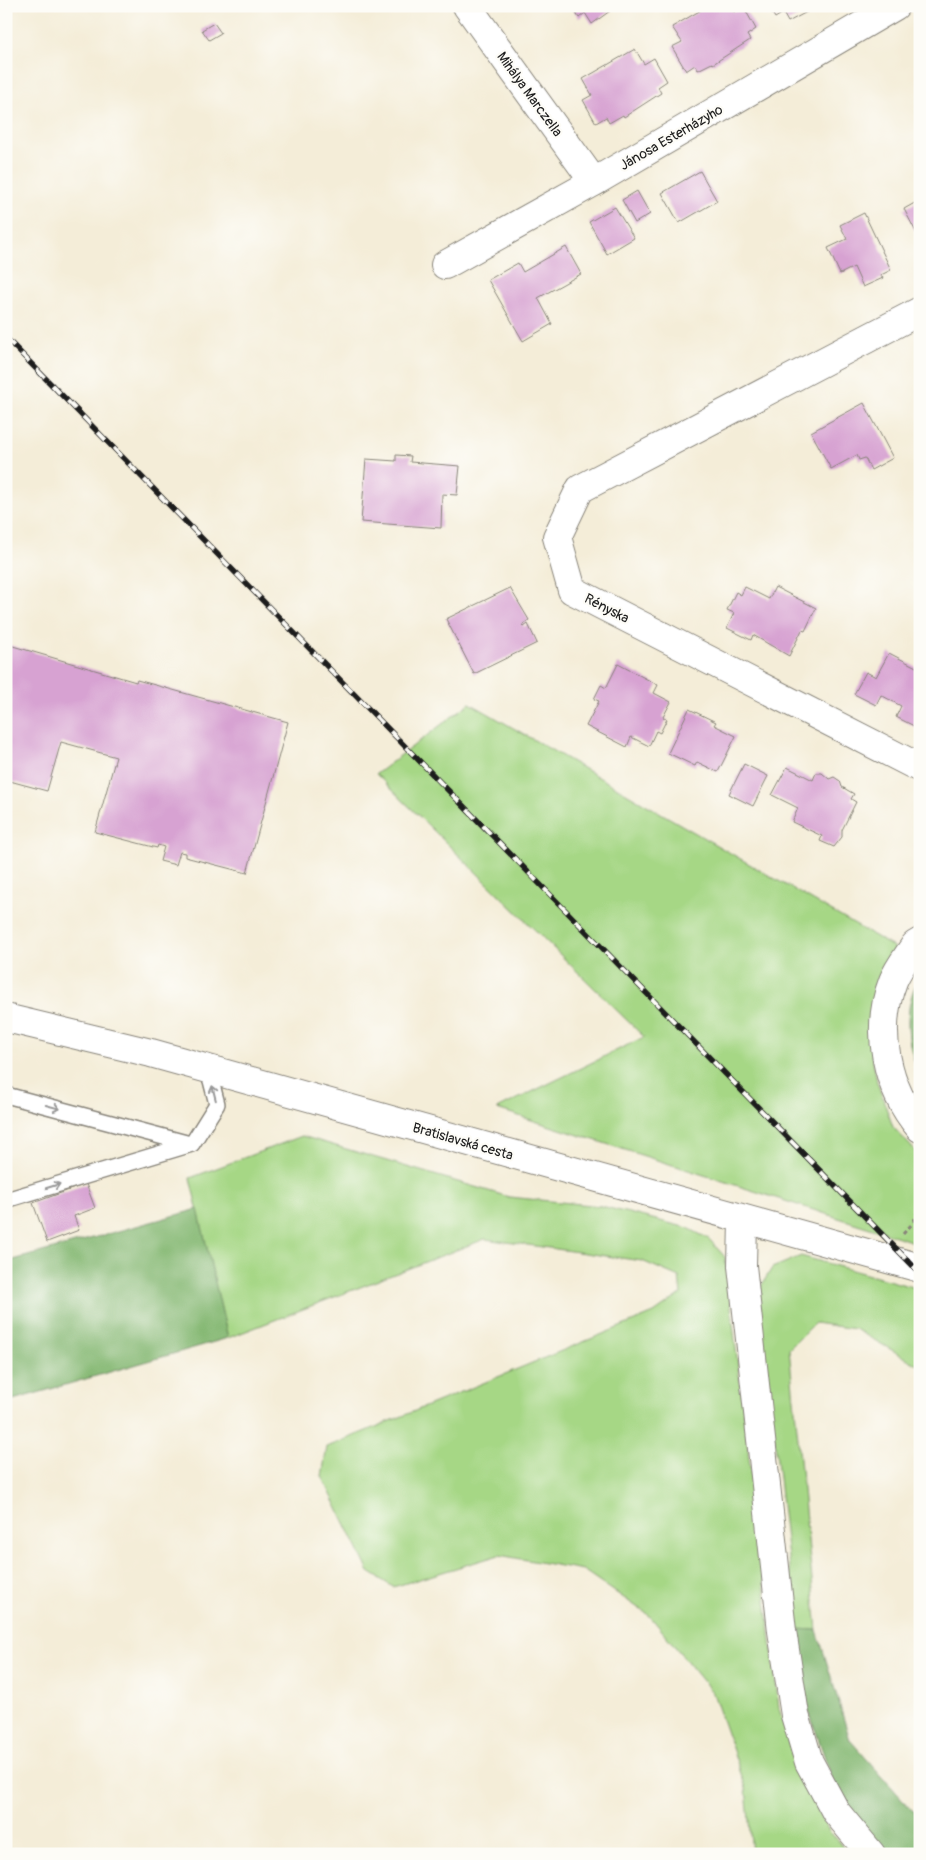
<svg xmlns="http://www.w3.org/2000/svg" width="926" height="1860" viewBox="0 0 926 1860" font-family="Pangolin,sans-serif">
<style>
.green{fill:#a6d785;stroke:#617a50}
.forest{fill:#84b872;stroke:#506a47}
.building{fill:#d7a2d2}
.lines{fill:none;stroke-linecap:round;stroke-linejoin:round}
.service-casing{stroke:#88847a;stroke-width:18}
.minor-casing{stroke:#88847a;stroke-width:30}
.tertiary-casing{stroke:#88847a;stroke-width:30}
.path{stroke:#88847a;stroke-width:3;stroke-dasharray:4 4;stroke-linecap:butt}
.service{stroke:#fff;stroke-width:15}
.minor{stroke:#fff;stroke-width:28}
.tertiary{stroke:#fff;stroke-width:28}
.rail-casing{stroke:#1c1c1c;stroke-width:5.5}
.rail{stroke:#fdfcf7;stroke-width:4;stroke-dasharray:11;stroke-linecap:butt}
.oneway{stroke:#999}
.labels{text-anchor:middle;stroke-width:4.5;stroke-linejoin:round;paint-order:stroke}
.street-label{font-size:14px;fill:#1c1c1c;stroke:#fdfcf7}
</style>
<rect width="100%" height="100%" fill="#fdfcf7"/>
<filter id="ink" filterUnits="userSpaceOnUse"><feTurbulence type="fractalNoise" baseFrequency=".02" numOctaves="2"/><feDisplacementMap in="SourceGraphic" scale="10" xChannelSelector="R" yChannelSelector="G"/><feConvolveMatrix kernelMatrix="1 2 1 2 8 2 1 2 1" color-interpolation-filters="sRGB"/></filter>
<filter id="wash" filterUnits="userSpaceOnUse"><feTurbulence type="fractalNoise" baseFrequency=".0096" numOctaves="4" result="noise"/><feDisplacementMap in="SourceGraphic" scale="20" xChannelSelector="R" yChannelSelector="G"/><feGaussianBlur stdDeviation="1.12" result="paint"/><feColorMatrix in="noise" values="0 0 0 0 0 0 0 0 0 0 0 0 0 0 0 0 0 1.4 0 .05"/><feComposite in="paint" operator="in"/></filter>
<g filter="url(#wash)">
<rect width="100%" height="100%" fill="#f4edd8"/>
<g class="green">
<polygon points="470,703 895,948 882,972 872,1005 869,1039 877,1082 893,1127 920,1156 920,1244 497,1109 644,1037 376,774"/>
<polygon points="302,1136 509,1197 601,1206 688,1228 709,1239 725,1257 779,1708 796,1770 829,1831 850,1854 752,1854 746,1788 713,1693 650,1616 583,1570 499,1555 393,1587 369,1572 322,1476 327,1447 654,1313 681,1294 679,1277 642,1261 485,1239 228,1338 190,1178"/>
<polygon points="801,1256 920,1289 920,1366 855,1329 815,1323 789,1349 817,1630 796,1629 758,1291 772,1268"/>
</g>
<g class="forest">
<path d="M920,978v94c-15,-24 -17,-71 0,-94z"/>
<polygon points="198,1209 228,1338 6,1402 6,1262"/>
<polygon points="796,1629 817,1630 850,1740 911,1809 920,1816 920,1854 886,1854 878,1846 833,1781 808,1709"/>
</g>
<g id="blocks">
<g class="building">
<polygon points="571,6 612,6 614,8 592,24 585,13 579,18"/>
<polygon points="708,6 730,6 734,12 743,6 756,29 747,35 750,40 713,64 712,63 698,70 695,65 686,71 672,47 682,42 672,27"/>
<polygon points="768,6 818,6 788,22 783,13 775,18"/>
<polygon points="214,23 221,33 209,40 202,30"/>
<polygon points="635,49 644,64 654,58 667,81 658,87 661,93 624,117 623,115 609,123 606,117 596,123 583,100 592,95 583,79"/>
<polygon points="700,171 717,201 679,223 662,193"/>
<polygon points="637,191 650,214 635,223 622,200"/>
<polygon points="920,200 920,232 917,234 904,209"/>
<polygon points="615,207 634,238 607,254 589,222"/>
<polygon points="864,213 891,270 881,275 883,278 863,287 854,267 840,274 828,248 847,239 840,225"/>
<polygon points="566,247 581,274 538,298 552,324 523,341 488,280 518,263 523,272"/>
<polygon points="864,403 893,458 871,470 865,458 859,460 857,455 831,469 811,432"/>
<polygon points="396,455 411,456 410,462 460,466 457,495 442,494 441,528 361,522 366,459 396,461"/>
<polygon points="745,587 769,599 775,587 816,608 805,631 802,630 789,656 753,635 751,640 727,628 734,613 727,610 736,592 741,595"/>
<polygon points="510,588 529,620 523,624 524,627 528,624 537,643 474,674 446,619"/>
<polygon points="6,644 136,682 137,680 288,722 247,873 185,857 185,853 180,852 176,865 160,861 164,847 158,845 157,848 95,832 116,757 61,742 47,791 6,780"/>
<polygon points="889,653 920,669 920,729 896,717 901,706 881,695 876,705 854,694 866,672 876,677"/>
<polygon points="618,664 658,685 654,693 671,702 663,717 667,719 660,733 656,731 649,746 631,737 627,747 586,726 599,701 594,699 601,685 606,688"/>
<polygon points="689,709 716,722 714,725 736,736 718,772 697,762 695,766 668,753"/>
<polygon points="744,764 768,776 753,806 729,794"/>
<polygon points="787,767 813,780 816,773 822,773 829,779 834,777 840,781 842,787 854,794 851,799 856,802 842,830 842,837 834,847 820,841 822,836 792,822 798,808 772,795"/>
<polygon points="86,1184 95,1208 74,1216 79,1230 47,1242 33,1203"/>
</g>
</g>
</g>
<g filter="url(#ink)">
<use href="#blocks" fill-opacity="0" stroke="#88847a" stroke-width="1"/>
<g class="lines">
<g class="service-casing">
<g id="service">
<polyline points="6,1095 190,1144"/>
<polyline points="6,1200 192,1144 217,1104 208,1069"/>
</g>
</g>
<g class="minor-casing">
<g id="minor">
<polyline points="467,6 594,182"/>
<polyline points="445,265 594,182 895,6"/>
<polyline points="920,311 580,489 557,537 572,590 920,768"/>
<path d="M920,942l-5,3c-7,11 -17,23 -22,36 -19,49 -7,107 27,147"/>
<polyline points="743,1220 742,1266 782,1631 795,1715 809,1762 836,1812 871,1854"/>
</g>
</g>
<g class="tertiary-casing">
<polyline id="tertiary" points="6,1018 151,1053 920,1268"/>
</g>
<polyline class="path" points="903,1234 913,1223 920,1207"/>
<use href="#service" class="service"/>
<use href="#minor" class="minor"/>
<use href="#tertiary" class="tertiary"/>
<g class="rail-casing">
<polyline id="rail" points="6,338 920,1273"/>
</g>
<use href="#rail" class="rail"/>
</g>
<defs><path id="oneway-shaft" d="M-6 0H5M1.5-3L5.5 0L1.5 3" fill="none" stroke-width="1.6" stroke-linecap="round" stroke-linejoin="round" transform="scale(1.25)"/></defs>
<g class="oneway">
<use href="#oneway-shaft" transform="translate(214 1093) rotate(-104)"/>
<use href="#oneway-shaft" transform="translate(53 1107) rotate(15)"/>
<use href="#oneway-shaft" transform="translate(53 1186) rotate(-17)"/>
</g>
</g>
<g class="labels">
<g class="street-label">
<text transform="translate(530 94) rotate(54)" y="5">Mihálya Marczella</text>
<text transform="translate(671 137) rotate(-30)" y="5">Jánosa Esterházyho</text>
<text transform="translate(607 608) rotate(27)" y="5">Rényska</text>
<text transform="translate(463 1141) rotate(16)" y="5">Bratislavská cesta</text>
</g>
</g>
<rect width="926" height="1860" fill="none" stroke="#fdfcf7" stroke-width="25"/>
</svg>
